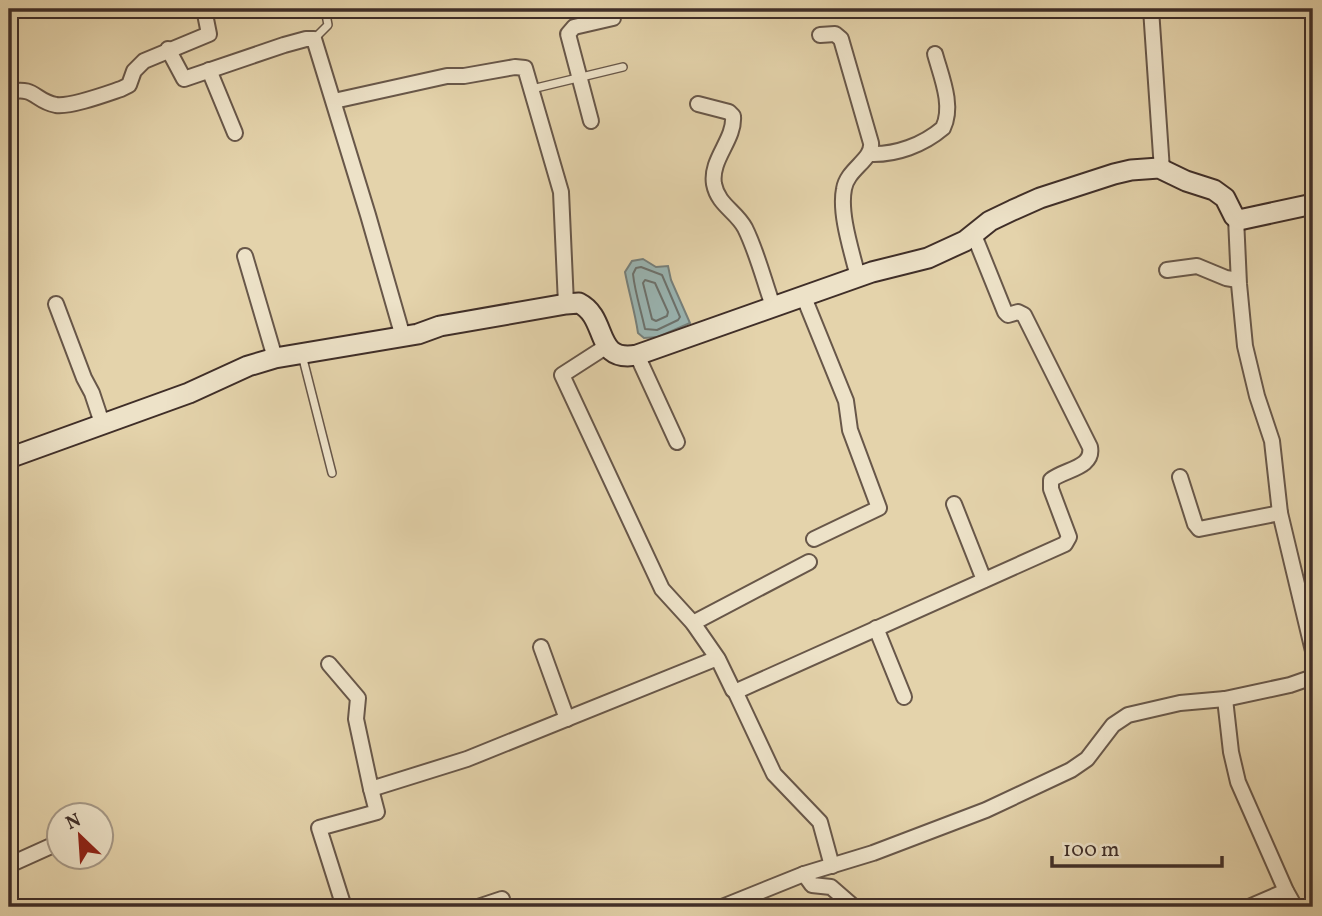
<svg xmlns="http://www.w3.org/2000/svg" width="1322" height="916" viewBox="0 0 1322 916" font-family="Vollkorn,serif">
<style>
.water{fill:#9ab6b4;stroke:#76807c;stroke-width:2}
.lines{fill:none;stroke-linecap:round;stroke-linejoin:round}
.shore{stroke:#6c726e;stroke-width:2}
.service-casing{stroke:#685749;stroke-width:10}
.minor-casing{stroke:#685749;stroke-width:18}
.secondary-casing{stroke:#3f2e28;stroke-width:23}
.service{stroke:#ede2c8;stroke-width:7}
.minor{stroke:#ede2c8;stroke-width:14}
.secondary{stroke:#ede2c8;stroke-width:19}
</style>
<rect width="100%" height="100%" fill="#e4d3ab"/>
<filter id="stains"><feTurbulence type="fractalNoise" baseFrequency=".00286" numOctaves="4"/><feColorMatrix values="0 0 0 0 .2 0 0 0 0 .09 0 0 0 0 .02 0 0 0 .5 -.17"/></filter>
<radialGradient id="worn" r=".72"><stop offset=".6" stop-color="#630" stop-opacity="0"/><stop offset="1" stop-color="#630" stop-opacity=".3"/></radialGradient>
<path class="water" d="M643,259l13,8 12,-1 3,14 19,43 -32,14 -14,1 -6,-5c-3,-21 -9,-40 -13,-61l7,-11z"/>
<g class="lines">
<g class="shore">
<path d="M641,267l21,8 18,42 -2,3 -21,10 -12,-1c-4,-19 -10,-36 -12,-55l3,-6z"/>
<polygon points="645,280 655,283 668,312 667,316 656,321 652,319 643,283"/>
</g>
<g class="service-casing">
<g id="service">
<polyline points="314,39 328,25 325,9"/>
<polyline points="532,89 623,67"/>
<polyline points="302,355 332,473"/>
</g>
</g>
<g class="minor-casing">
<g id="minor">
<polyline points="1151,9 1162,170"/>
<path d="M820,35l15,-1 6,5 30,104c2,17 -24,26 -27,46 -5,25 8,63 14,88"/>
<polyline points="168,49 184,79 284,45 306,39 314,39 368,215 403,337"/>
<polyline points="209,70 235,133"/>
<path d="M9,92c27,-6 25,9 47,13 15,2 50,-11 65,-16l8,-4 5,-14 10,-10 65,-27 -5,-25"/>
<polyline points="334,101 447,76 464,76 515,67 525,68 561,192 566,304"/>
<path d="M698,104l31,8 4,4c2,24 -23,43 -19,68 4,21 22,27 31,44 12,24 19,53 28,78"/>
<polyline points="591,121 568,34 574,27 613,18 613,9"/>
<path d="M870,154c26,1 53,-9 73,-26 11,-22 -2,-52 -8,-74"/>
<polyline points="1236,218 1239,284 1245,346 1257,396 1272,441 1280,513 1313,651"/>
<polyline points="245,256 275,358"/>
<polyline points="1167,270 1197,266 1226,278 1238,280"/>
<polyline points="803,295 846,401 850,430 879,508 814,539"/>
<polyline points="56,304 84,378 92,393 103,426"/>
<polyline points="607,346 562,375 662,589 693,623 718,659"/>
<polyline points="637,355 677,442"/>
<polyline points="1180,477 1195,524 1199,529 1280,513"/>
<polyline points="954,504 984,580"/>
<polyline points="693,623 809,562"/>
<polyline points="876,628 904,697"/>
<polyline points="541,647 567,719"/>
<path d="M329,664l29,34 -2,21 15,70 96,-30 248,-100 4,2 14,29 4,1 328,-147 4,-7 -18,-48v-9c14,-11 43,-12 39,-33l-66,-132 -6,-3 -10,3 -3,-3 -31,-77"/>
<polyline points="735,691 774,774 820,822 832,866"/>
<polyline points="1225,699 1231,752 1238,782 1286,891 1295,907"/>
<polyline points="9,865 60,842"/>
<polyline points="804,874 812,885 831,887 854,907"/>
<polyline points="344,907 319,828 377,812 371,789"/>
<polyline points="478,907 502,899"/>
<polyline points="722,907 804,874 873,853 986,810 1071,770 1087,759 1113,725 1128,715 1180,703 1225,699 1290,685 1313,677"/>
<polyline points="1249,907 1286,891"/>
</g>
</g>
<g class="secondary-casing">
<path id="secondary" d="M9,458l180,-65 59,-27 27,-8 143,-24 22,-8 126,-22 13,-1c30,15 14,60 58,52l235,-83 56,-14 37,-17 25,-20 23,-11 27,-12 74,-24 17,-4 28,-2 27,13 28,9 11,8 9,18 5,4 74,-16"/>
</g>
<use href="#service" class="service"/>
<use href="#minor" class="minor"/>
<use href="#secondary" class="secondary"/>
</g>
<rect width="1322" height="916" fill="none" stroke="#e4d3ab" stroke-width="35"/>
<rect x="10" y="10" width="1301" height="895" fill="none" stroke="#3f2e28" stroke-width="3.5"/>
<rect x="18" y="18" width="1287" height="881" fill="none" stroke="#3f2e28" stroke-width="2"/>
<g transform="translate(80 836) rotate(335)"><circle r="33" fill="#ede2c8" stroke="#a79a88" stroke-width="2"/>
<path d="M0-5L12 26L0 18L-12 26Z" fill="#8f2418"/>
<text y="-10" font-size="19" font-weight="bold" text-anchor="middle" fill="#3f2e28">N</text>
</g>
<path d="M1052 856v10h170v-10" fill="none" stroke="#3f2e28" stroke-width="3.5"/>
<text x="1063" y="856" font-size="21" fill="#3f2e28" stroke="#ede2c8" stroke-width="5" paint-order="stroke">100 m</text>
<rect width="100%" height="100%" filter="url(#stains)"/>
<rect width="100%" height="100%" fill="url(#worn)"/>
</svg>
